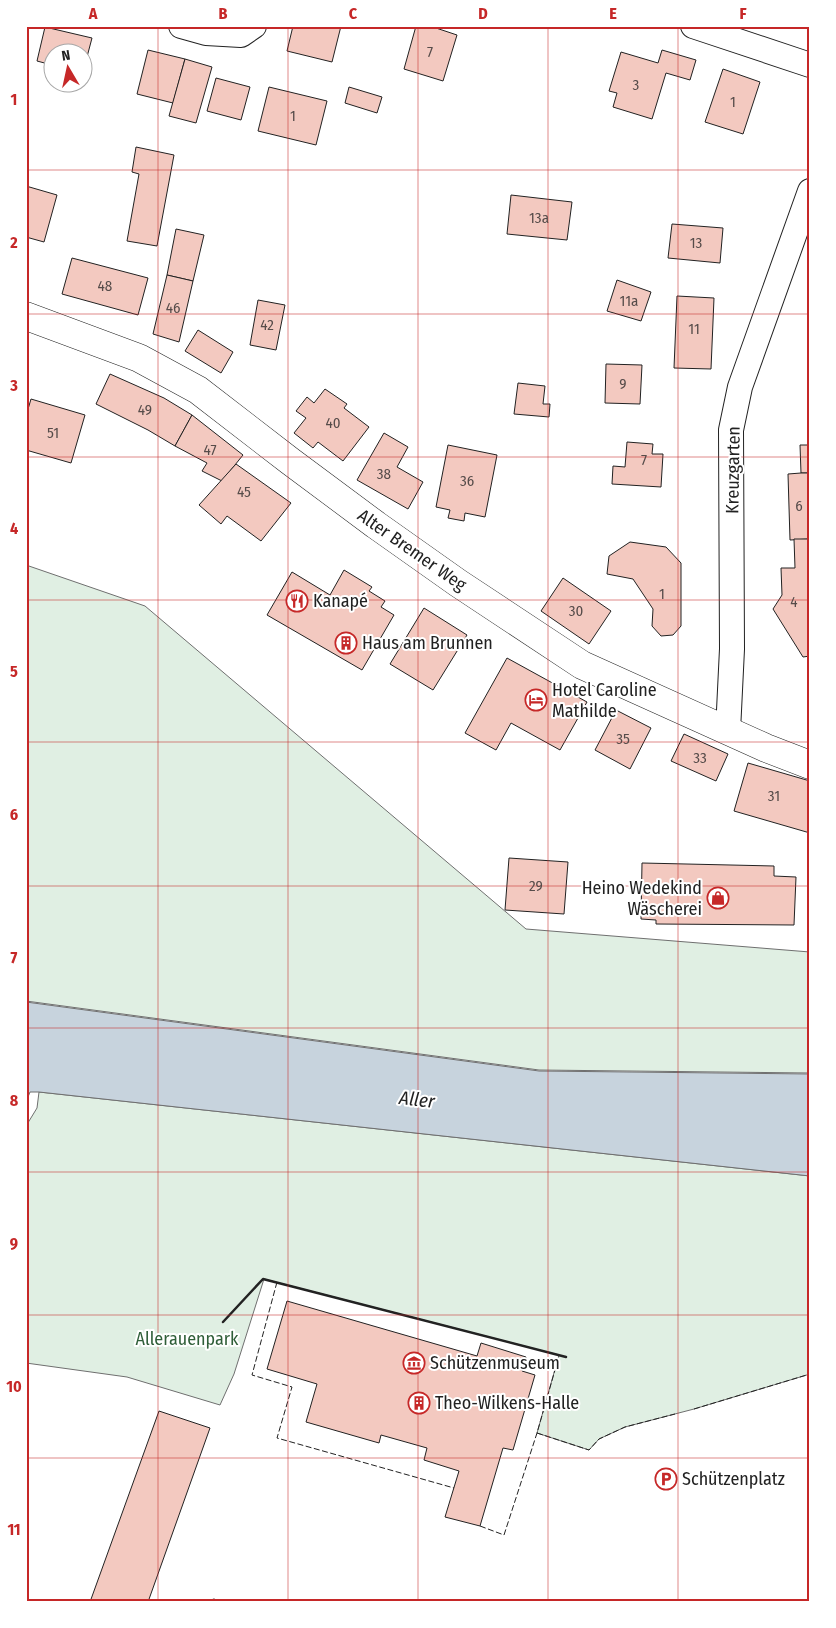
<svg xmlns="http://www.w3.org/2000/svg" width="836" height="1628" viewBox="0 0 836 1628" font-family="'Fira Sans Condensed',sans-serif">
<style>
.green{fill:#e0efe3;stroke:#6f6f6f}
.water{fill:#c7d3dd;stroke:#6f6f6f}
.building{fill:#f3c9c0;stroke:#222}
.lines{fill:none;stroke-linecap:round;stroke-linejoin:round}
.street-casing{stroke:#222;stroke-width:26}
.secondary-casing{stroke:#222;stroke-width:29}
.street{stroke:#fff;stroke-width:24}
.secondary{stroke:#fff;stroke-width:28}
.fence{stroke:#222;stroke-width:1;stroke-dasharray:6 2.5;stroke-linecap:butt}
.wall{stroke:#222;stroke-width:2.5}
.grid{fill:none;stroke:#c62828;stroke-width:1;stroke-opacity:0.55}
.labels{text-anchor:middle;stroke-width:4;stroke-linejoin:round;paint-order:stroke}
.number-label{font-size:15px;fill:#564c4a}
.street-label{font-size:18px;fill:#222;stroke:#fff}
.poi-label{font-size:18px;fill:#222;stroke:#fff;text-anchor:start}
.park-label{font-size:18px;fill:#2f5e38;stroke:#fff}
.water-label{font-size:19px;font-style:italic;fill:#222;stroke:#fff}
.neatline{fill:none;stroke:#c62828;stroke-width:2}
.grid-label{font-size:16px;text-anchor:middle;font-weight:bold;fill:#c62828}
</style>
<rect width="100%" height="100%" fill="#fff"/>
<g class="green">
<polygon points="26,565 145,606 526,929 810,952 810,1073 539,1070 26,1001"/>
<polygon points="39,1092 810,1176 810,1374 694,1409 625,1427 599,1439 589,1450 537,1433 559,1355 264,1279 234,1374 220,1405 127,1377 26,1363 26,1126 37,1108"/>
</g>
<polygon class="water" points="26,1002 539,1071 810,1074 810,1176 39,1092 30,1092 26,1102"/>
<g class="building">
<polygon points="293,26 341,26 332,62 287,51"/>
<polygon points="416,26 430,26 457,35 443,81 404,69"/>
<polygon points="45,27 92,38 83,72 82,52 52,52 52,65 37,61"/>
<polygon points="148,50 185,59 173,103 137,94"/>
<polygon points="662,50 696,60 690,80 666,73 652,119 613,107 617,93 609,91 621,52 658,63"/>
<polygon points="185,59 212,67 196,123 169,116"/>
<polygon points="723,69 760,82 743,134 705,122"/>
<polygon points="216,78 250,87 241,120 207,111"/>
<polygon points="269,87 327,101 316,145 258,131"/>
<polygon points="349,87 382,97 377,113 345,103"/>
<polygon points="136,147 174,155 157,246 127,241 139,174 132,172"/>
<polygon points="26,186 57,195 44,242 26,237"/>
<polygon points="511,195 572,202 567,240 507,234"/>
<polygon points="672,224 723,228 720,263 668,258"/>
<polygon points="176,229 204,235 193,281 167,275"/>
<polygon points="72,258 148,278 138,315 62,294"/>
<polygon points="167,275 193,281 179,342 153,334"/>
<polygon points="617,280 651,292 641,321 607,311"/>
<polygon points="677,296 714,298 711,369 674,368"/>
<polygon points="258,300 285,305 276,350 250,345"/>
<polygon points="198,330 233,352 221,373 185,351"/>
<polygon points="606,364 642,365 640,404 605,403"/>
<polygon points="110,374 164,398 192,415 175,446 148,430 96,404"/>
<polygon points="518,383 545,386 543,404 550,404 549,417 514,414"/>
<polygon points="325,389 347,404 344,408 369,427 343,461 318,442 313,448 294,433 306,418 296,411 307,397 314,403"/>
<polygon points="31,399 85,415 71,463 26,450 26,416"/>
<polygon points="192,415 243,455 222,481 202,471 207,463 175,446"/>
<polygon points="384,433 408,447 397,467 423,482 408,509 357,480"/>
<polygon points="627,442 653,444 652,454 663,454 661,487 612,484 613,466 625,467"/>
<polygon points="448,445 497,455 485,517 465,513 464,521 448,518 450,510 436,507"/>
<polygon points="800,445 810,445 810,473 801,473"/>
<polygon points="236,464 291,503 261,541 227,516 221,524 199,505"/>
<polygon points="801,473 810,473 810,539 790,540 788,474"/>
<polygon points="794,539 810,539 810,656 803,657 773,609 782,595 781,568 795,568"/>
<polygon points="630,542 666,547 681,563 681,626 673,635 661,636 652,626 653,609 633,579 607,574 609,556"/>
<polygon points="344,570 372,587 369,591 385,601 381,607 394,615 362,670 267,615 292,572 330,595"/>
<polygon points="563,578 611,611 589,644 541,611"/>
<polygon points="424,608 467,635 433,690 390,664"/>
<polygon points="507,658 587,702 560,750 511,723 496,750 465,733"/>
<polygon points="616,710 651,728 630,769 595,750"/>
<polygon points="684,734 728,754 716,781 671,761"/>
<polygon points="748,763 810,781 810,833 734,811"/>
<polygon points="509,858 568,862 564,914 505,910"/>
<polygon points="642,863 774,866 774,876 796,877 794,925 656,924 656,920 641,919"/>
<polygon points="287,1301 477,1356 481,1343 526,1357 522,1371 535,1375 513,1450 503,1448 480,1526 445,1517 459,1471 424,1460 427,1448 381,1435 379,1443 306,1422 317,1384 267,1369"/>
<polygon points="159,1411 210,1428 148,1602 90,1602"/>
</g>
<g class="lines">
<g class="street-casing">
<g id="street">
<polyline points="181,26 206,33 241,35 254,26"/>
<polyline points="693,26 810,65"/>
<polyline points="728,731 732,649 731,430 740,387 810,191"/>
</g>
</g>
<g class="secondary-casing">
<polyline id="secondary" points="26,316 139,358 198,390 290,461 376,525 458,583 582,665 766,748 810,765"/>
</g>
<use href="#street" class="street"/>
<use href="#secondary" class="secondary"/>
<g class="fence">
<polyline points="277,1282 252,1375 292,1387 277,1438 454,1488"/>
<polyline points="694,1409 810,1374"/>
<polyline points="537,1433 589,1450 599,1439 625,1427 675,1414"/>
<polyline points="480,1526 504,1535 537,1433 559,1356"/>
<polyline points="204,1602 214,1599 221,1602"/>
</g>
<polyline class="wall" points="223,1322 263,1279 566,1357"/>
</g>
<path class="grid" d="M158,26v1576M288,26v1576M418,26v1576M548,26v1576M678,26v1576M26,170h784M26,314h784M26,457h784M26,600h784M26,742h784M26,886h784M26,1028h784M26,1172h784M26,1315h784M26,1458h784"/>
<defs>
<g id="restaurant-ring" transform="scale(1.125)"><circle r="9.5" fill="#fff" stroke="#c62828" stroke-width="1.5"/><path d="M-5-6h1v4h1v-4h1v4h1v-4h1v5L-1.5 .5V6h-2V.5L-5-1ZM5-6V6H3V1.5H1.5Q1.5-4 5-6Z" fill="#c62828"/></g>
<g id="building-ring" transform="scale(1.125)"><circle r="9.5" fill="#fff" stroke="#c62828" stroke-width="1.5"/><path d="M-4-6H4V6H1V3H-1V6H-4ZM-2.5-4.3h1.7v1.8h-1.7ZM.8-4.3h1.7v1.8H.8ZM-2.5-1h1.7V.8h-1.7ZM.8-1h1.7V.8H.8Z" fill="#c62828"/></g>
<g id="hotel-ring" transform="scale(1.125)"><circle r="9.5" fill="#fff" stroke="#c62828" stroke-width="1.5"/><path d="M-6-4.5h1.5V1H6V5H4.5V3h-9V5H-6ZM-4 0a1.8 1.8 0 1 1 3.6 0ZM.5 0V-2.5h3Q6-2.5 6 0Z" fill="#c62828"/></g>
<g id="shop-ring" transform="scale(1.125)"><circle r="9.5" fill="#fff" stroke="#c62828" stroke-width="1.5"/><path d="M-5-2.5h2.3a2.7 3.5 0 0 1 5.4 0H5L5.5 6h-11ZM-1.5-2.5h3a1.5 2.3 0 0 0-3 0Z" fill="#c62828"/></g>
<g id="museum-ring" transform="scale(1.125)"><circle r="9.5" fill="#fff" stroke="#c62828" stroke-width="1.5"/><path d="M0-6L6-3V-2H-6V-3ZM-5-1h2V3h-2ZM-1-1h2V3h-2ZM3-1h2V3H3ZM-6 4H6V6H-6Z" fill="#c62828"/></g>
<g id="parking-ring" transform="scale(1.125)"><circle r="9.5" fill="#fff" stroke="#c62828" stroke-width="1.5"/><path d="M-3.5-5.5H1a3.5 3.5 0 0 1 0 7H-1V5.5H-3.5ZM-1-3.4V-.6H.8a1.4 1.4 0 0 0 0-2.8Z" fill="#c62828"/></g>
</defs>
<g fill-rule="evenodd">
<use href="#restaurant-ring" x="297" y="601"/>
<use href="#building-ring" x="346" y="643"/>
<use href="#hotel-ring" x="536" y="700"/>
<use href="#shop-ring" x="718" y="898"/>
<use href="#museum-ring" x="414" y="1363"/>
<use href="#building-ring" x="419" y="1403"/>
<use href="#parking-ring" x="666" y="1479"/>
</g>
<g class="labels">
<g class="number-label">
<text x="430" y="57">7</text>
<text x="636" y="90">3</text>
<text x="733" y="107">1</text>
<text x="293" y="121">1</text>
<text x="539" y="223">13a</text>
<text x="696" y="248">13</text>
<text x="105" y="291">48</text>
<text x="629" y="306">11a</text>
<text x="173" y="313">46</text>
<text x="267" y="330">42</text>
<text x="694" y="334">11</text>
<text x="623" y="389">9</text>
<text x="145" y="415">49</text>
<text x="333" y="428">40</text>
<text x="53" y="438">51</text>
<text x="210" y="455">47</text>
<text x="644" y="465">7</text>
<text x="384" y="479">38</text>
<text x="467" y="486">36</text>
<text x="244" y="497">45</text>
<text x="799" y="511">6</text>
<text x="662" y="599">1</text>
<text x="794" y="607">4</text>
<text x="576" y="616">30</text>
<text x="623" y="744">35</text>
<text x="700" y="763">33</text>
<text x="774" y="801">31</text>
<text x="536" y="891">29</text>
</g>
<g class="street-label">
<text transform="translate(733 470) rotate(-89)" y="6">Kreuzgarten</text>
<text transform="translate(412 550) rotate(35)" y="6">Alter Bremer Weg</text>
</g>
<g class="poi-label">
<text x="313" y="607">Kanapé</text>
<text x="362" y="649">Haus am Brunnen</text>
<text x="552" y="696">Hotel Caroline<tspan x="552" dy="21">Mathilde</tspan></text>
<text x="702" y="894" text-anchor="end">Heino Wedekind<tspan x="702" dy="21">Wäscherei</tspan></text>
<text x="430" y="1369">Schützenmuseum</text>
<text x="435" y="1409">Theo-Wilkens-Halle</text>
<text x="682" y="1485">Schützenplatz</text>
</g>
<g class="park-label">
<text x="187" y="1345">Allerauenpark</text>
</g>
<g class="water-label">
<text transform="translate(417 1099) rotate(7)" y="7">Aller</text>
</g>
</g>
<rect width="836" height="1628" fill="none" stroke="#ffffff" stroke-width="55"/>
<g transform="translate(68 68) rotate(351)"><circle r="24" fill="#ffffff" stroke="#a7a7a7"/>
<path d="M0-4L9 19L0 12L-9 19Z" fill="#c62828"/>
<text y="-8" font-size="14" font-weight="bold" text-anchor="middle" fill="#222222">N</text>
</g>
<rect x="28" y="28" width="780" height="1572" class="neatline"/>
<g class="grid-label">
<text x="93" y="19">A</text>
<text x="223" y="19">B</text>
<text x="353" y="19">C</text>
<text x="483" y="19">D</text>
<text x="613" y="19">E</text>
<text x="743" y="19">F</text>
<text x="14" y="105">1</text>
<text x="14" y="248">2</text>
<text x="14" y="391">3</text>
<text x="14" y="534">4</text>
<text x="14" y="677">5</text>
<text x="14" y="820">6</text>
<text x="14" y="963">7</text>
<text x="14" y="1106">8</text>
<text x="14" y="1249">9</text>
<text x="14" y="1392">10</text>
<text x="14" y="1535">11</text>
</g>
</svg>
